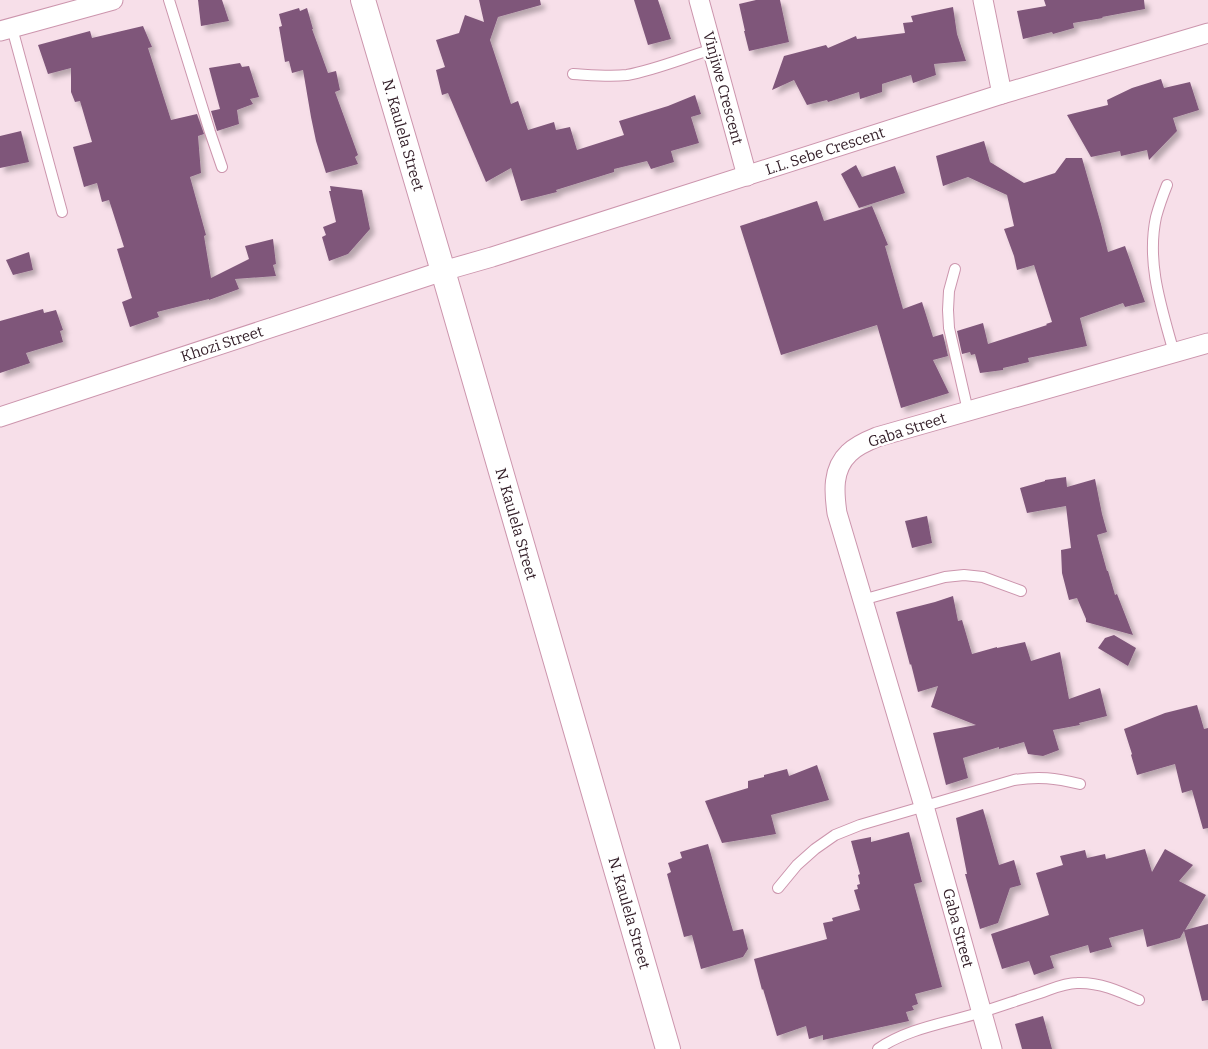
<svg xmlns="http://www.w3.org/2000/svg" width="1208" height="1049" viewBox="0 0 1208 1049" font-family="Bitter,serif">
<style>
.building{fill:#7f567a;filter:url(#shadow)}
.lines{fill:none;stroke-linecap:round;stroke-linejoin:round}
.service-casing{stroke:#cc95ad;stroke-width:12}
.minor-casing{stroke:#cc95ad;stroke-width:21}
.tertiary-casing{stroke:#cc95ad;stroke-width:26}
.service{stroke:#fff;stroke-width:10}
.minor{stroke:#fff;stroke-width:19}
.tertiary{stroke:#fff;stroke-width:24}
.labels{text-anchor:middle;stroke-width:5;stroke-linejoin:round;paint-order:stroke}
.street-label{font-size:15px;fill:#321d27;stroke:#fff}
</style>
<defs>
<filter id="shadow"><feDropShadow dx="4.5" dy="4.5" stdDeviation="2.5" flood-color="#0004"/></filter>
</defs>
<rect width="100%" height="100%" fill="#f7dfe9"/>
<g class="building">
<polygon points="198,0 222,0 229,21 201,26"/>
<polygon points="479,0 540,0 541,5 498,17 490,40 511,104 518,101 528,130 554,122 556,130 570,127 577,150 624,135 619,121 668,106 695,95 701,114 691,117 699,143 671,151 674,162 651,169 647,161 614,169 614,172 556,190 557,192 521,201 511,168 486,182 448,93 442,95 436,70 445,67 436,40 459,33 465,15 484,22"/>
<polygon points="634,0 658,0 671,39 648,45"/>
<polygon points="756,0 780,0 789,42 749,51 744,31 745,31 739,4"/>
<polygon points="1044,0 1144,0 1145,9 1102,17 1103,18 1073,23 1074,28 1053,34 1052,32 1023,39 1017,11 1046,6"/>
<polygon points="953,7 957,34 966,61 934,64 936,75 913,83 911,75 882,84 882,92 860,99 859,92 828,102 827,100 807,105 794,80 772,90 784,56 826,45 828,48 856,36 857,39 905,33 903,23 913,22 911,16"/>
<polygon points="299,8 300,11 307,8 313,29 312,29 328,73 336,71 340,90 335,92 358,155 355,157 358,164 326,173 316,141 311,117 303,70 292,73 289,61 285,62 279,27 282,26 279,14"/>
<polygon points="143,26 152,47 148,48 171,120 197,114 204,134 198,136 201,173 190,177 206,235 204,236 211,278 249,259 245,246 273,239 276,264 273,265 276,276 235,279 239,289 209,300 209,299 157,312 159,317 130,327 122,302 132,298 117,249 124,247 109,200 102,202 97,183 84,187 73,147 92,142 80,101 75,102 71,92 71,68 48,74 38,45 90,31 92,38"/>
<polygon points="240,63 242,67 249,66 259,97 250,99 253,104 237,110 239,124 217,131 211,111 220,109 209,68"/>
<polygon points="1161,79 1164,88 1190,82 1199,110 1173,118 1177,131 1149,160 1147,150 1121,156 1120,151 1091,157 1067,115 1108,105 1107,100 1132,88"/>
<polygon points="21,131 29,162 0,168 0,136"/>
<polygon points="984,141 990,162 1024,183 1055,173 1066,158 1082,158 1101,224 1108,252 1125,246 1145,302 1125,307 1123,303 1080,318 1087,346 1028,358 1029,362 1003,368 1003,370 980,373 975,354 971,355 970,352 962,354 957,331 983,323 988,344 1047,325 1046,324 1052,322 1034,265 1017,270 1014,256 1004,229 1014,226 1007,195 968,177 943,186 936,156"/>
<polygon points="856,165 862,177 895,166 905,193 859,208 841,174"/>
<polygon points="330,186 362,190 370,229 348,254 329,261 322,237 326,235 323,227 336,222 329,191 331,191"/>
<polygon points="817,201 824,221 872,206 888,245 885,246 903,309 922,302 933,337 943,334 948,356 933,360 949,393 901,408 877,325 781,355 740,226"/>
<polygon points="29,252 33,270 13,275 6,260"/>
<polygon points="43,309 44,313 56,310 63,330 60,331 63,342 26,353 30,363 0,373 0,321"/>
<polygon points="1066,477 1067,487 1095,479 1102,514 1107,532 1097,535 1107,571 1108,571 1115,595 1117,594 1133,635 1086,622 1086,619 1077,598 1069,600 1062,573 1061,550 1071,548 1066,506 1027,513 1020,488 1045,481 1045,480"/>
<polygon points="927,516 932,543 912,548 905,521"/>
<polygon points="953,596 958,621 962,620 972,654 997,647 997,648 1025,642 1031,661 1060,652 1069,699 1100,688 1107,716 1079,723 1080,725 1053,730 1059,750 1043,756 1028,754 1024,742 999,749 999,747 963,758 968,778 946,785 933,733 976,725 931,707 938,686 918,692 911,664 910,665 896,612 935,602"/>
<polygon points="1114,635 1136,648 1128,666 1098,648 1105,638"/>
<polygon points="1197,705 1204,729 1208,728 1208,828 1203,829 1192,790 1182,793 1175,764 1137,775 1131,755 1132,754 1124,729 1165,713"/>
<polygon points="817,765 829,800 771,815 776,834 722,843 705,801 748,788 748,781 764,777 764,775 787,769 789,776"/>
<polygon points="983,809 999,865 1014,860 1021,885 1010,888 998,923 980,929 965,874 967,874 956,818"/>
<polygon points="909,832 922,882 914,884 942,987 915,994 918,1004 912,1006 914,1010 906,1012 909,1021 823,1040 823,1035 809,1039 806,1026 777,1036 763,989 762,990 754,959 827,939 823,923 833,921 832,918 860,910 854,890 858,889 857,885 860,884 858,875 860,874 851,841 871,837 871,842"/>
<polygon points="708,844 733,931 743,929 748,949 743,957 701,969 692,935 684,937 667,874 671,872 668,863 682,858 680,852"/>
<polygon points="1145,849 1152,872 1165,849 1193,865 1179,881 1206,895 1185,930 1208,924 1208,1000 1202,1001 1184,931 1180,938 1147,947 1143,929 1109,938 1112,947 1090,953 1088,945 1050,956 1054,968 1034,975 1029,961 1002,969 991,934 1049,915 1036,873 1063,865 1060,856 1085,850 1087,858 1105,854 1106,859"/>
<polygon points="1043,1016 1052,1049 1022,1049 1015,1024"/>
</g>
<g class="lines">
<g class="service-casing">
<g id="service">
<polyline points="169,0 210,132 222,167"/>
<polyline points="12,28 62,212"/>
<path d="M573,74c18,1 36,3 54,1 28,-5 59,-18 86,-26"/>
<path d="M1167,185c-4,10 -8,21 -11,32 -10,47 6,92 18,136"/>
<polyline points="955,269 949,291 948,310 949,328 968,411"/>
<polyline points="862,600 945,577 964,575 983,577 1021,591"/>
<path d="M778,888l19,-23 18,-16 20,-14 25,-10 154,-45c25,-4 41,-2 66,4"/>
<path d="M878,1049c30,-21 69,-26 104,-37 19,-6 39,-13 58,-19 12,-4 24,-10 37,-10 22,-1 42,8 62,17"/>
</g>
</g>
<g class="minor-casing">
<g id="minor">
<polyline points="699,0 747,176"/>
<polyline points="983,0 1002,94"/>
<polyline points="0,31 113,0"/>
<polyline points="0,417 443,271 492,257 1002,94 1208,33"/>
<path d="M992,1049l-68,-243 -87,-293c-3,-21 -5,-44 12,-60 7,-7 18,-12 28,-16l331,-94"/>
</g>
</g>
<g class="tertiary-casing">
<polyline id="tertiary" points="363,0 443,271 668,1049"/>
</g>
<use href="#service" class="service"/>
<use href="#minor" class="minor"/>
<use href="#tertiary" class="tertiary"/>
</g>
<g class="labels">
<g class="street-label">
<text transform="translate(723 88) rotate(75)" y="5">Vinjiwe Crescent</text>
<text transform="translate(403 135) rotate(74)" y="5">N. Kaulela Street</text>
<text transform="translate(825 151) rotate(-18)" y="5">L.L. Sebe Crescent</text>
<text transform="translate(222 344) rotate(-18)" y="5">Khozi Street</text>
<text transform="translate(907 430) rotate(-18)" y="5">Gaba Street</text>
<text transform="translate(516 524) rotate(74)" y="5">N. Kaulela Street</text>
<text transform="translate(629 913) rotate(74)" y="5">N. Kaulela Street</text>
<text transform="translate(958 928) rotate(75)" y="5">Gaba Street</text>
</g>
</g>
</svg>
